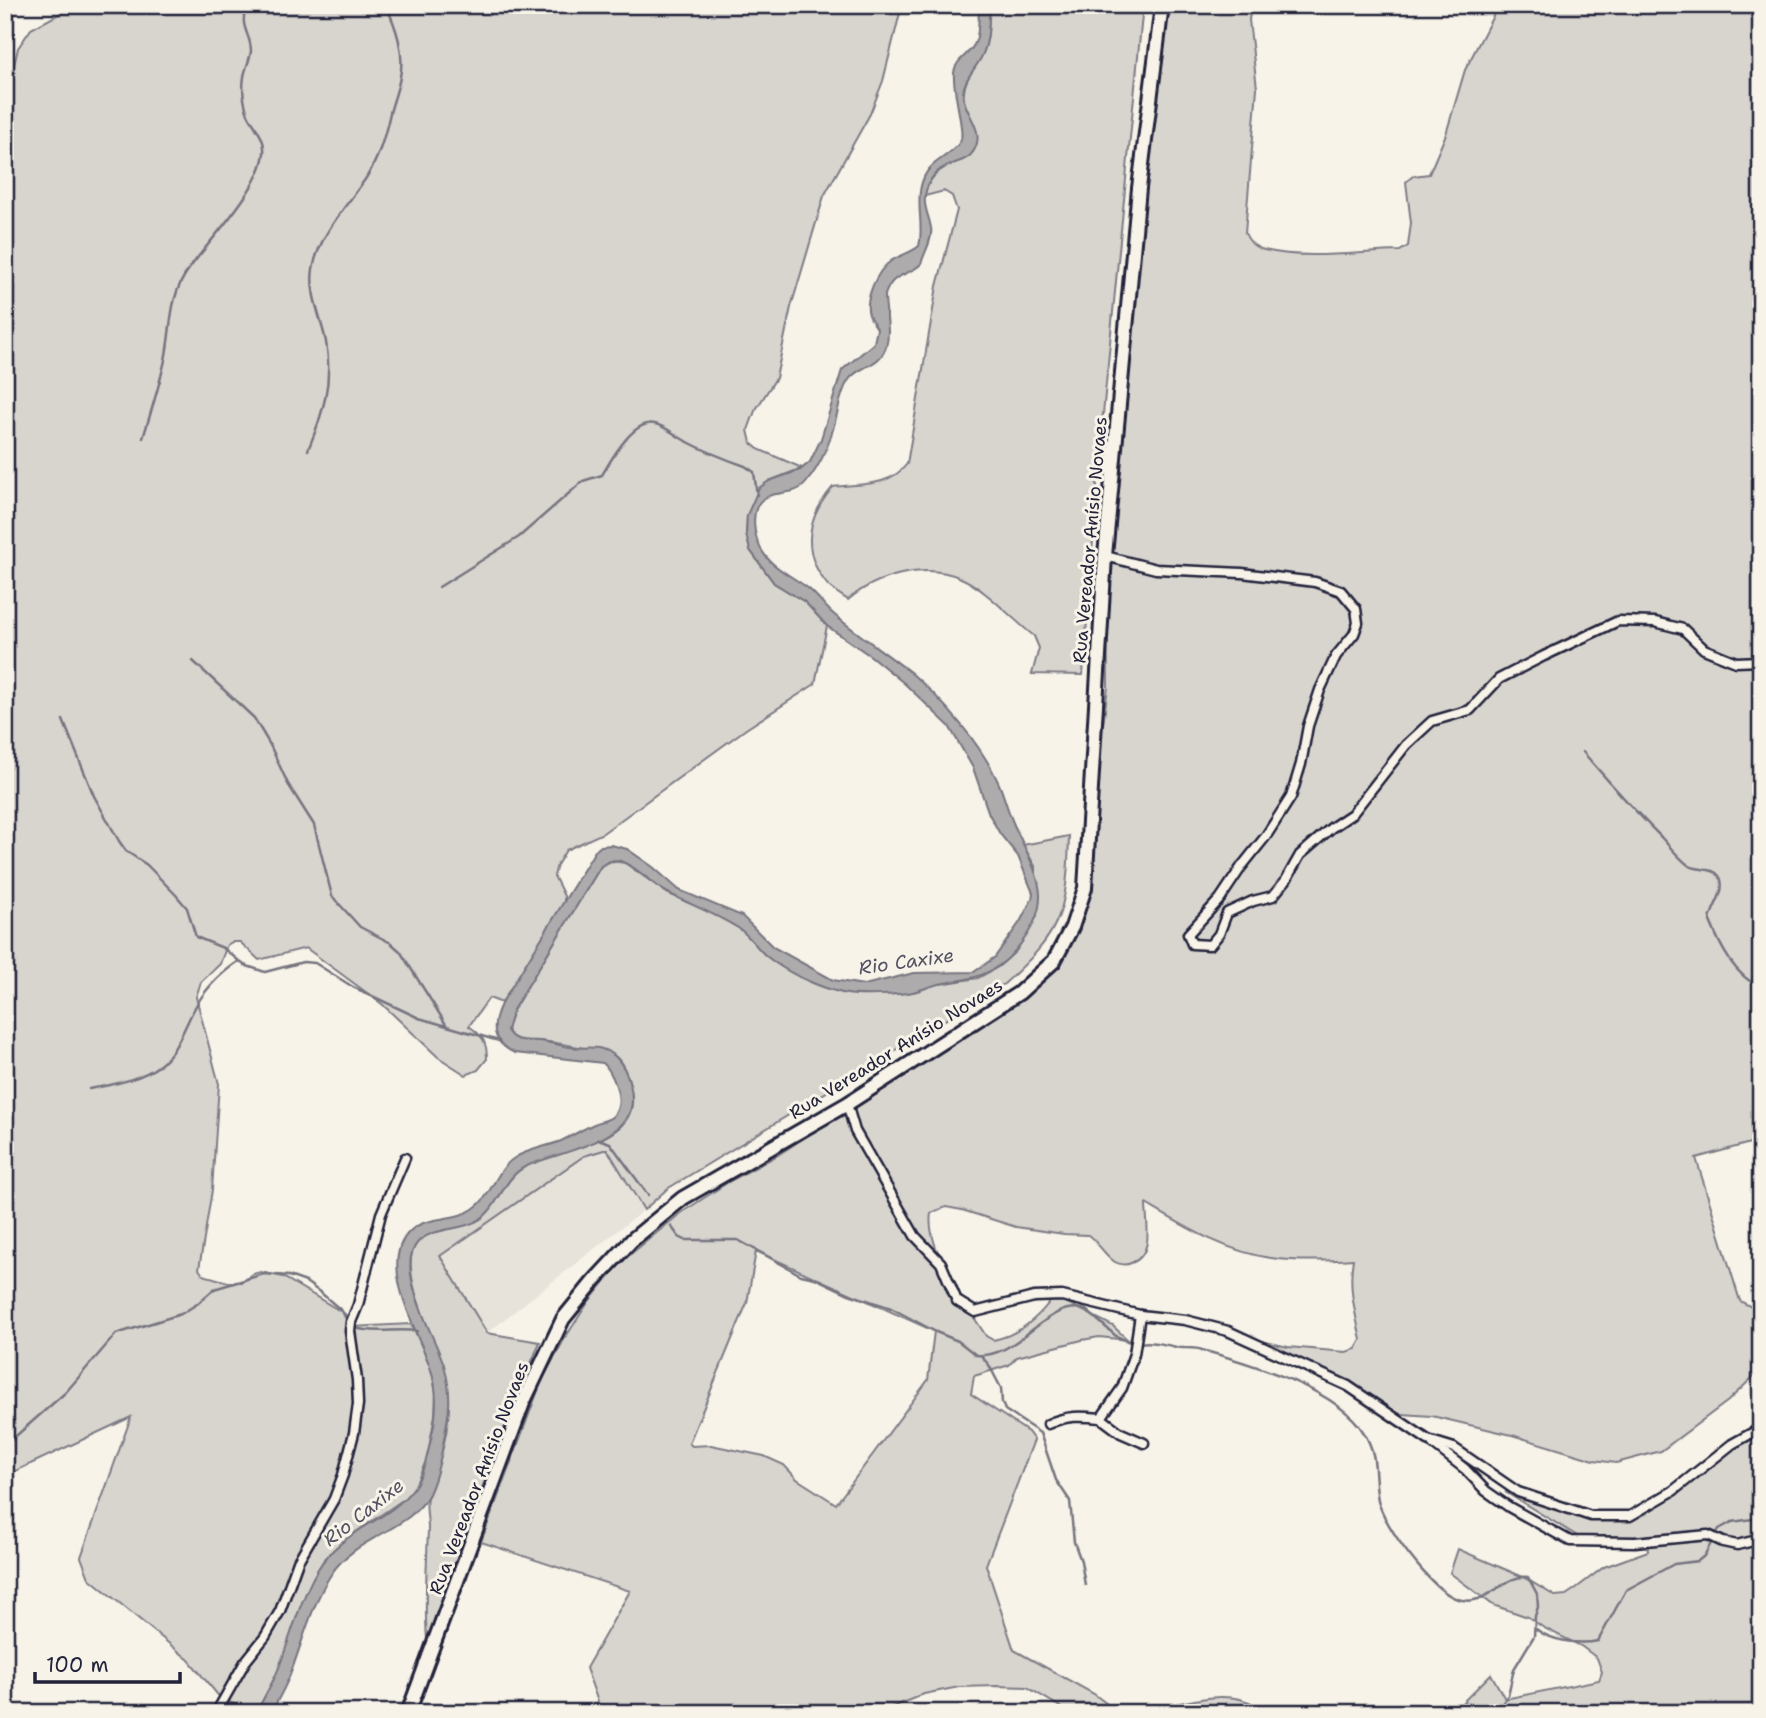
<svg xmlns="http://www.w3.org/2000/svg" width="1766" height="1718" viewBox="0 0 1766 1718" font-family="'Shantell Sans',sans-serif">
<style>
.built{fill:#e7e3db}
.green{fill:#d8d5cf;stroke:#7d7c85;stroke-width:2;fill-rule:evenodd}
.water{fill:#aeabad;stroke:#76747f;stroke-width:2}
.lines{fill:none;stroke-linecap:round;stroke-linejoin:round}
.stream{stroke:#76747f;stroke-width:2.5}
.minor-casing{stroke:#22223b;stroke-width:13}
.primary-casing{stroke:#22223b;stroke-width:18}
.minor{stroke:#f7f3e8;stroke-width:8}
.primary{stroke:#f7f3e8;stroke-width:12}
.labels{text-anchor:middle;stroke-width:6;stroke-linejoin:round;paint-order:stroke}
.street-label{font-size:18px;fill:#22223b;stroke:#f7f3e8}
.water-label{font-size:19px;font-style:italic;fill:#535263;stroke:#f7f3e8}
</style>
<rect width="100%" height="100%" fill="#f7f3e8"/>
<filter id="ink" filterUnits="userSpaceOnUse"><feTurbulence type="fractalNoise" baseFrequency=".0143" numOctaves="2"/><feDisplacementMap in="SourceGraphic" scale="14" xChannelSelector="R" yChannelSelector="G"/><feConvolveMatrix kernelMatrix="1 2 1 2 8 2 1 2 1" color-interpolation-filters="sRGB"/></filter>
<g filter="url(#ink)">
<polygon class="built" points="607,1149 644,1210 487,1333 439,1257 584,1156"/>
<g class="green">
<path d="M62,5h840l-19,76 -13,33 -46,82 -33,111 -15,71 -21,33 -7,19 3,13 7,6 44,19 -33,13 -22,34 -1,19 4,16 24,33 31,19 22,24 -12,58 -69,45 -143,104 -37,17 -9,15 -3,11 10,20v7l-62,100 -13,-5 -20,28c14,10 18,16 18,33l-9,11 -12,5 -28,-18 -56,-53 -76,-56 -47,12 -19,-18h-8l-5,3 -7,19 -19,18 -5,15 23,87 -7,106 -13,79 4,6 25,7h14l11,-8 8,-2 22,5 62,37 7,13 58,-3 4,5 17,39 5,25 -1,22 -8,44 -13,29 -10,11 -48,33 -33,29 -10,17 -36,95 -21,40 -35,-14 -32,-39 -100,-82 -8,-21 50,-140 -126,59v-1388l4,-1 9,-39 13,-19 32,-17z"/>
<path d="M990,5h153l-43,440 -17,230 -51,-1 7,-26 -5,-12c-22,-17 -48,-47 -73,-58 -36,-16 -86,-2 -113,22 -7,-5 -17,-10 -22,-17 -26,-33 -18,-67 7,-96 27,-4 55,1 74,-23l30,-178 20,-76 -5,-14 -8,-5 -19,5v-3c11,-35 42,-26 50,-45 9,-22 -14,-36 -11,-56 1,-15 13,-26 19,-39 7,-15 5,-31 7,-48z"/>
<path d="M1159,5h92l-2,15 8,68 -12,145c3,8 10,15 19,17 43,10 92,2 136,1l8,-5 3,-23 -5,-41 7,-6 16,-2 17,-40 19,-64 28,-54 3,-11h265v1135l-65,18 44,143 21,11v54l-9,12 -24,23 -67,50 -45,12 -22,-3 -82,-25 -80,-19 -45,-3 -125,-72 26,6 58,5 10,-3 5,-9c-6,-28 -13,-53 -8,-81 -27,2 -54,3 -82,-1 -45,-6 -87,-32 -125,-54 0,18 9,51 -15,59 -4,2 -11,2 -16,-1 -10,-6 -17,-20 -27,-27l-24,-1 -48,-7 -54,-17 -16,-3 -15,6c-6,35 36,93 55,123l7,4c27,-5 46,-23 61,-44l59,30 15,14 -29,-3 -17,3 -65,17 -8,8 -35,11 -3,18 57,38 6,8 -48,125 28,85 80,44 21,16c17,-1 33,-1 49,-4 30,-5 64,-17 91,-1l-7,8h-178l-43,-26 -30,-1 -38,1 -35,7 -46,19h-276l-16,-45 44,-77 -149,-49 61,-162 23,-42 24,-37 32,-39 60,-49 49,-32 48,-26 158,-103 62,-37 31,-22 30,-31 31,-63 4,-107 14,-105 -1,-127zM756,1251l178,80 -6,49 -92,124 -39,-25 -13,-14 -20,-9 -53,-11 -19,1 -3,-3 58,-140z"/>
<path d="M1069,836c-2,76 -7,96 -65,148l-337,205 -23,21 -37,-61 -23,7 -144,100 47,77 53,9 -39,94 -74,204c-3,-37 0,-75 1,-112 0,-9 -3,-22 -1,-31 1,-11 9,-23 12,-35 7,-23 12,-49 9,-73 -3,-35 -55,-118 -31,-146 15,-17 46,-11 64,-25 17,-12 22,-36 40,-49 30,-21 123,-23 110,-78 -2,-10 -7,-27 -15,-34 -5,-6 -65,-15 -77,-16 -8,-1 -18,2 -26,-3 -4,-2 -4,-4 -6,-8l2,-11 7,-14 85,-139 10,-5 14,2 42,30 42,18 33,19 23,25 49,28 35,11 58,-1 26,-8 45,-7 20,-11 18,-16 21,-35 -2,-50 -12,-21z"/>
<polygon points="1761,1428 1761,1713 1452,1713 1491,1674 1505,1699 1599,1680 1602,1672 1597,1658 1581,1646 1544,1628 1528,1617 1493,1605 1450,1573 1458,1549 1523,1577 1555,1596 1566,1595 1575,1589 1604,1567 1648,1551 1647,1542 1584,1540 1505,1492 1547,1501 1601,1516 1619,1515 1657,1503"/>
</g>
<path class="water" d="M979,5h11c-2,18 0,36 -9,53 -6,11 -19,24 -18,38 2,19 24,35 10,56 -10,16 -38,6 -47,39 -4,14 3,24 5,37 2,11 -7,25 -10,36 -13,13 -28,7 -36,31 0,17 6,36 1,52 -6,20 -29,19 -38,34 -7,11 -9,25 -12,37 -6,25 -14,45 -30,65 -12,15 -35,5 -47,20 -8,12 -5,32 1,44 9,20 33,29 49,42 10,8 17,20 28,28 23,19 49,36 73,55 33,28 72,73 89,112 6,14 9,29 16,43 24,51 42,76 -1,125 -21,25 -45,27 -75,32 -9,2 -17,6 -26,8 -15,3 -56,5 -71,1 -26,-7 -55,-20 -76,-37 -10,-9 -17,-21 -28,-28 -22,-14 -47,-23 -70,-35 -15,-8 -28,-23 -43,-30 -8,-5 -17,-2 -24,3l-88,144 -6,20c6,13 20,10 32,11 11,1 21,5 31,6 11,2 22,-1 32,2 20,5 30,32 30,51 0,42 -74,52 -105,66 -24,10 -27,41 -48,54 -18,11 -45,7 -60,21 -27,26 16,95 25,124 5,18 7,39 3,57 -4,24 -8,50 -18,72 -18,36 -74,43 -97,79 -19,28 -30,70 -42,102 -5,13 -13,26 -19,38h-15c7,-14 16,-28 22,-43 12,-31 25,-81 44,-107 23,-33 67,-43 90,-73 14,-18 17,-44 22,-65 3,-19 3,-40 -4,-58 -11,-34 -53,-102 -21,-135 17,-17 45,-10 64,-23 20,-13 22,-40 43,-52 13,-8 30,-10 45,-16 11,-5 22,-12 33,-17 6,-3 14,-3 19,-8 8,-9 6,-20 3,-30 -3,-9 -6,-17 -13,-23l-88,-10c-24,-10 -24,-28 -14,-49l94,-153 6,-5 10,-1 16,4 26,18 26,23 63,26 31,31 60,33 31,5 50,-12 60,-1 21,-15 25,-35 12,-23 1,-6 -15,-37 -18,-22 -11,-20 -16,-46 -24,-42 -44,-42 -33,-27 -45,-31 -22,-24 -31,-19 -24,-33 -4,-16 1,-19 12,-27 10,-7 31,-11 10,-8 11,-23 21,-69 32,-27 3,-14c-2,-5 -6,-8 -8,-14 -5,-15 8,-45 22,-54 9,-6 20,-8 28,-15 5,-20 -3,-40 2,-60 6,-26 26,-26 39,-44 6,-8 -8,-52 -6,-69 1,-14 16,-18 21,-30 5,-11 3,-26 4,-38z"/>
<g class="lines">
<g class="stream">
<path d="M143,438c8,-26 16,-51 22,-78 7,-32 3,-63 24,-91 21,-30 71,-79 75,-116 2,-15 -10,-26 -16,-39 -4,-11 -6,-25 -4,-37 1,-8 6,-17 7,-26 0,-18 -14,-25 -3,-46"/>
<path d="M308,450c15,-36 25,-68 18,-108 -5,-25 -17,-48 -13,-73 6,-35 34,-63 53,-91 13,-20 19,-43 24,-65 3,-12 8,-24 10,-36 5,-25 -4,-50 -14,-72"/>
<path d="M439,587l80,-50 64,-56 19,-6c9,-15 31,-56 53,-51 10,2 20,11 29,16 19,10 41,19 61,26l9,6 3,23"/>
<polyline points="193,661 254,718 270,745 288,784 314,825 332,896 360,927 391,943 400,951 447,1026"/>
<polyline points="63,720 94,796 119,841 126,851 147,865 176,895 187,908 196,937 223,948 244,965 265,972 303,962 315,963 353,987 419,1018 499,1041"/>
<path d="M1583,752c25,29 51,58 78,85 8,9 17,20 27,28 9,7 28,0 33,15 4,14 -10,28 -11,41 10,25 25,56 51,66"/>
<path d="M89,1089c23,-4 54,-10 72,-25 15,-13 22,-33 31,-51 11,-22 26,-38 47,-52"/>
<polyline points="598,1139 610,1143 648,1195"/>
<path d="M671,1226l8,11 6,3h53l63,35 14,3 34,16 42,14 45,24 22,9 18,14c43,5 71,-58 110,-45l30,26 16,7"/>
<path d="M355,1328c21,6 40,0 62,3"/>
<path d="M1139,1343c13,-2 25,1 37,4 8,2 18,0 26,3 47,13 136,39 162,83 15,24 9,41 14,67 5,25 53,89 77,98 31,13 48,-25 73,-21l9,17 1,13 -3,9 -1,20 -20,33 -6,26 -12,18"/>
<polyline points="982,1357 989,1365 1001,1388 1002,1403 1005,1410 1040,1433 1056,1480 1070,1501 1074,1542 1081,1561 1085,1585"/>
<polyline points="9,1442 66,1392 116,1334 181,1314 197,1304 214,1289 264,1274 289,1276 306,1282 321,1293 342,1311 348,1323"/>
<path d="M1536,1629c14,12 44,16 62,12l28,-51 48,-26 24,-3 6,-5 15,-27 13,-7 21,-3 8,-6"/>
</g>
<g class="minor-casing">
<g id="minor">
<polyline points="1105,556 1156,569 1242,573 1315,582 1341,591 1356,609 1358,623 1354,634 1336,656 1320,690 1308,726 1301,764 1291,797 1266,836 1242,866 1220,899 1188,934 1192,944 1210,945 1219,934 1227,913 1253,901 1273,896 1286,880 1300,855 1331,828 1352,814 1406,745 1432,721 1470,710 1499,679 1544,656 1618,621 1655,622 1683,629 1704,649 1736,662 1761,661"/>
<polyline points="847,1104 855,1131 915,1236 941,1263 957,1301 975,1312 1034,1297 1062,1296 1140,1315 1185,1320 1228,1331 1348,1386 1428,1440 1454,1448 1518,1492 1591,1516 1630,1516 1673,1491 1732,1444 1761,1428"/>
<polyline points="1101,1418 1121,1433 1144,1443"/>
<path d="M1048,1424c19,-9 33,-8 53,-6l21,-30 12,-34 6,-39"/>
<polyline points="1433,1444 1465,1469 1486,1491 1509,1507 1570,1541 1635,1542 1708,1535 1723,1542 1737,1545 1761,1539"/>
<polyline points="216,1713 245,1662 265,1637 280,1611 298,1561 334,1499 343,1475 354,1433 358,1404 357,1380 350,1331 351,1322 358,1305 381,1214 405,1158"/>
</g>
</g>
<g class="primary-casing">
<polyline id="primary" points="408,1713 523,1403 563,1319 594,1281 632,1240 683,1198 847,1104 1019,993 1054,961 1072,927 1085,888 1105,556 1139,188 1162,5"/>
</g>
<use href="#minor" class="minor"/>
<use href="#primary" class="primary"/>
</g>
</g>
<g class="labels">
<g class="street-label">
<text transform="translate(1090 540) rotate(-85)" y="6">Rua Vereador Anísio Novaes</text>
<text transform="translate(896 1049) rotate(-32)" y="6">Rua Vereador Anísio Novaes</text>
<text transform="translate(479 1478) rotate(-69)" y="6">Rua Vereador Anísio Novaes</text>
</g>
<g class="water-label">
<text transform="translate(906 961) rotate(-8)" y="7">Rio Caxixe</text>
<text transform="translate(363 1512) rotate(-38)" y="7">Rio Caxixe</text>
</g>
</g>
<rect width="1766" height="1718" fill="none" stroke="#f7f3e8" stroke-width="28"/>
<rect x="14" y="14" width="1738" height="1690" fill="none" stroke="#22223b" stroke-width="2.5" filter="url(#ink)"/>
<path d="M35 1672v10h145v-10" fill="none" stroke="#22223b" stroke-width="3.5"/>
<text x="46" y="1672" font-size="21" fill="#22223b" stroke="#f7f3e8" stroke-width="5" paint-order="stroke">100 m</text>
</svg>
